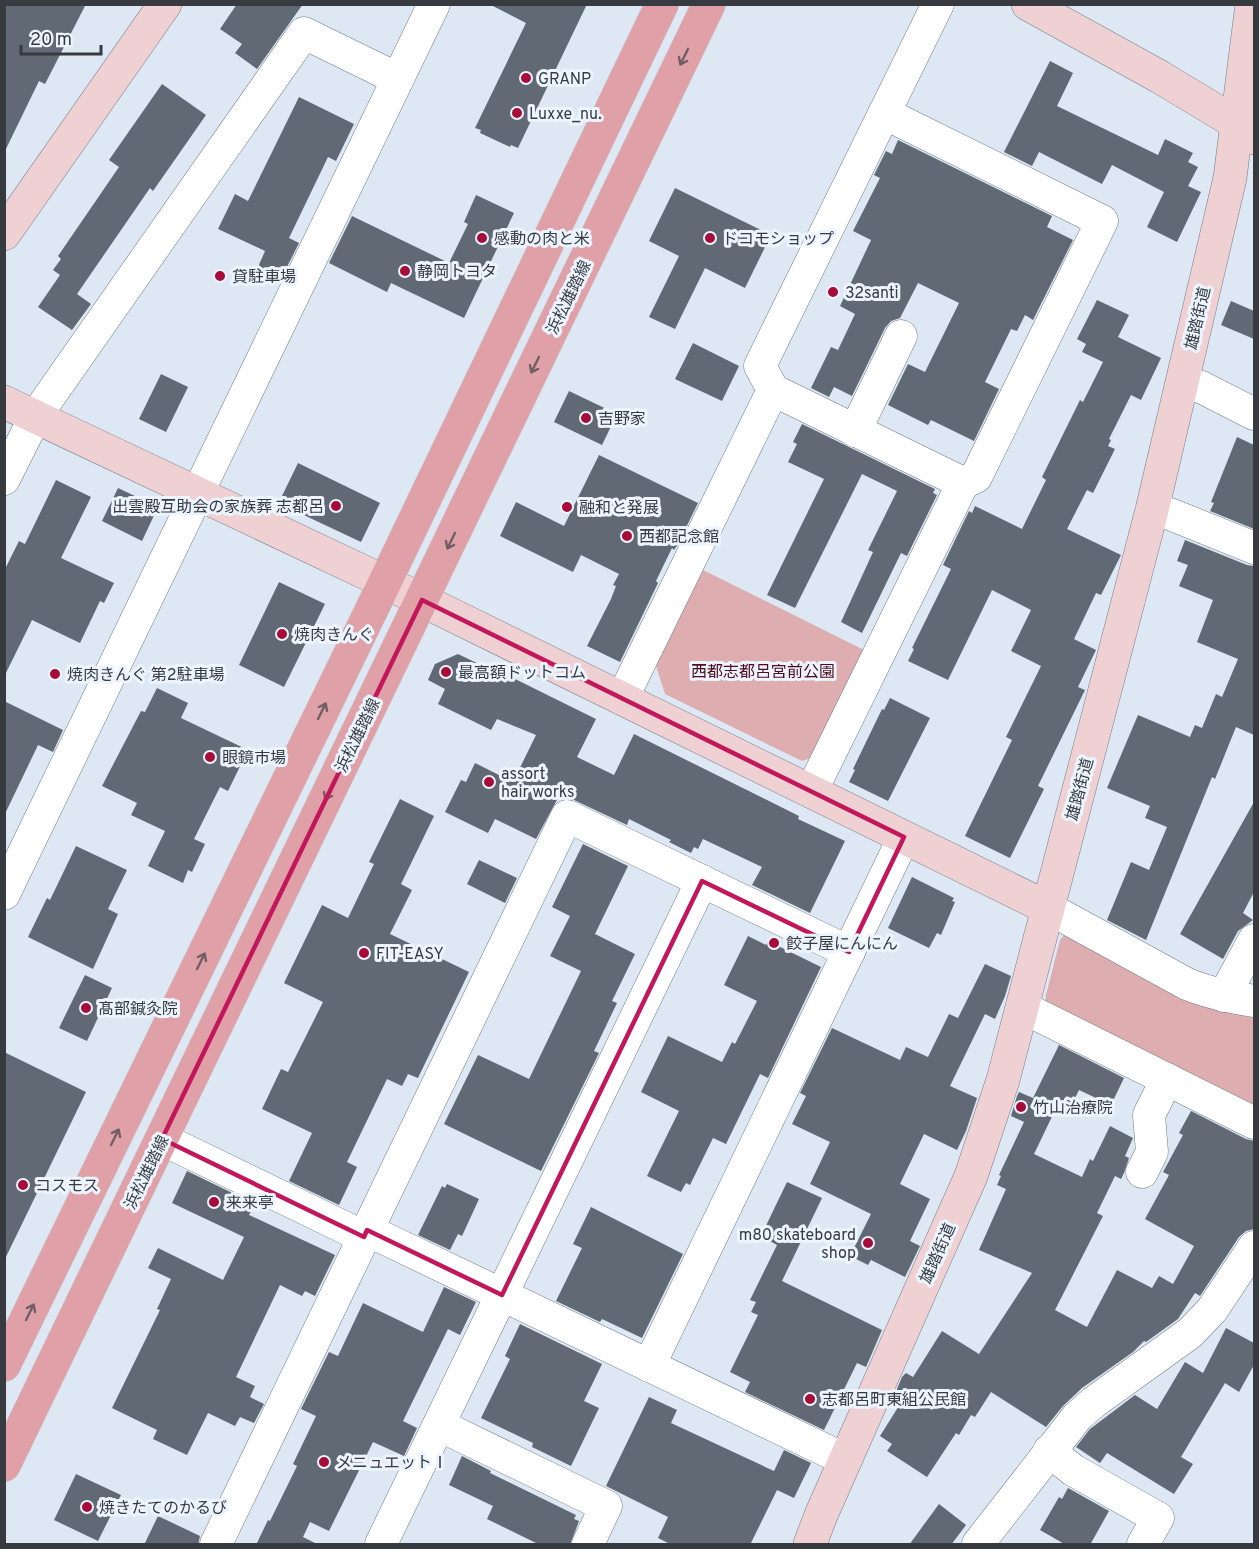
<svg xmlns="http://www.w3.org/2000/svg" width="1259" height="1549" viewBox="0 0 1259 1549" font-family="Overpass,'Noto Sans JP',sans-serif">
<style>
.green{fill:#ddadb0}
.building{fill:#606974}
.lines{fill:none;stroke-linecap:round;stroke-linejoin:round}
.street-casing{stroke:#737d88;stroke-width:33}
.secondary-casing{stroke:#737d88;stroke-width:34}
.primary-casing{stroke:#c7c8ca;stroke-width:34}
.street{stroke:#fff;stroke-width:32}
.secondary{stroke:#efd0d3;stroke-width:33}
.primary{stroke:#dfa1a7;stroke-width:33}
.oneway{stroke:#725f64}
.marked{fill:none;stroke:#c2185b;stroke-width:4.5;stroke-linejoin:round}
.poi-dot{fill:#a60c37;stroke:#ecf5ff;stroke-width:2}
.labels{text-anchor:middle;stroke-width:6;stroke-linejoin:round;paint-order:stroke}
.poi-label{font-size:16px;fill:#373b40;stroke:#ecf5ff;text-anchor:start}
.street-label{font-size:16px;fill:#373b40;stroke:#ecf5ff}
.park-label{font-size:16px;fill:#4f0b19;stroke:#ecf5ff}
</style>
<rect width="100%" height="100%" fill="#dde8f4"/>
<g class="green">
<polygon points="699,568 866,651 814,757 802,761 665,694 654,660"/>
<polygon points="1065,934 1254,1007 1254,1117 1045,1004 1046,995 1060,940"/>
</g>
<g class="building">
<polygon points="4,4 86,4 45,84 39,81 4,153"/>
<polygon points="237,4 303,4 257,69 235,53 242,44 220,29"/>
<polygon points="489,4 587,4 518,148 511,145 510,147 480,133 481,130 475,128 526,23"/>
<polygon points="1050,61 1073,73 1057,106 1158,155 1165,139 1193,153 1188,162 1198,167 1188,186 1201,192 1177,242 1147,227 1164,192 1112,165 1102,184 1039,152 1032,166 1004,152"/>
<polygon points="162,84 206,115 153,191 150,188 77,294 91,304 72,330 38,307 60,275 53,270 61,259 58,256 119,167 109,160"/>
<polygon points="299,97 354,124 336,161 328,157 289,238 299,243 281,279 258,267 265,251 218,229 235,194 248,201"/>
<polygon points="898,140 1052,216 1047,227 1073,240 1033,320 1025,315 1017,331 1011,329 985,382 999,389 974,441 931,420 928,425 888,405 908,364 925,372 959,303 918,283 900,318 891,321 885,328 852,396 834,387 829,397 811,388 831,347 838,350 855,314 840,306 871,240 853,231 880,178 874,175 886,151 892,154"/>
<polygon points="675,188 771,235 745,288 705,268 675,329 649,317 679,256 649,241"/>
<polygon points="476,195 514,213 464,318 391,283 387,292 329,263 352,216 449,263 468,224 464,222"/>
<polygon points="1097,300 1129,315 1118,337 1161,358 1141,400 1131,395 1109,439 1111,440 1108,446 1115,449 1093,493 1087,490 1067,529 1121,555 1101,595 1096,593 1074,639 1096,650 1078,687 1085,690 1038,786 1044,789 1010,858 965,836 1012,740 1006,737 1041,666 1011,651 1031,610 992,590 948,680 908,661 914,649 912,648 951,569 943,565 969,511 972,513 975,506 1022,529 1046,480 1042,477 1080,400 1083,402 1103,362 1082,352 1086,344 1077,339"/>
<polygon points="1231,301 1254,311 1254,339 1221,325"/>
<polygon points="693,343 739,366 722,401 675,379"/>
<polygon points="161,374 188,387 166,432 139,419"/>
<polygon points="569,391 617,414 602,445 554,422"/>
<polygon points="802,424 935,489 933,493 937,495 907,556 901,553 862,633 841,622 873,552 868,550 897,491 862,474 795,608 767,595 824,479 788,462 797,444 793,442"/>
<polygon points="1237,437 1254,445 1254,529 1210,511 1214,503 1211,502"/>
<polygon points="599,455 698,503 678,544 674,550 672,548 656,581 658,583 620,662 587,646 611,599 616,586 613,585 619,574 581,555 573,572 500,536 516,502 564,526"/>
<polygon points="298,463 380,503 361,542 291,509 295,502 282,496"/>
<polygon points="56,480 91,497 61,558 114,583 104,603 100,601 80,643 32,620 4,677 4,571 19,541 25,544"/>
<polygon points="118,488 158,507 142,541 102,521"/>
<polygon points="1185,540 1247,565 1254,566 1254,735 1236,727 1215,779 1212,777 1146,940 1107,920 1131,862 1149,870 1167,827 1145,818 1150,806 1107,788 1138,715 1190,737 1195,725 1202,728 1216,694 1222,697 1238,659 1197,642 1213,600 1179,586 1188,565 1177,561"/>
<polygon points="279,582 325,604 284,687 239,665"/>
<polygon points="458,654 485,667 487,665 596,719 577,757 614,775 634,734 799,816 798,819 845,841 810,913 752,885 762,867 703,839 698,849 694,847 691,853 669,842 671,840 629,819 627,825 574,800 559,796 536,839 495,819 488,833 445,812 461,780 466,782 475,763 513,782 536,735 497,719 491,730 438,704 445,689 428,680 435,664"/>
<polygon points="157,688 188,703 181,718 248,750 228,791 220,787 194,839 205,844 192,872 188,870 183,883 148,866 165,831 131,815 137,803 102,786 141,711 145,712"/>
<polygon points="890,698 930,718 888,801 849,782 855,770 853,769 882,709 884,710"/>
<polygon points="4,701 63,730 53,752 38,745 4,816"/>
<polygon points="400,799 434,816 401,884 412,890 390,934 469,972 418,1078 408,1074 402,1086 387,1079 347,1162 357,1167 339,1205 289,1181 312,1133 262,1109 281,1069 288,1072 323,1002 284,983 322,905 348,918 374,864 369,862"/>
<polygon points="1254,802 1254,892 1243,913 1253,920 1238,931 1223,959 1180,934"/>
<polygon points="583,844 628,866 595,934 635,954 612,1001 617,1003 594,1051 599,1053 541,1171 444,1124 478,1055 529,1079 581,971 550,956 570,916 552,907"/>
<polygon points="76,846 127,870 108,909 118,914 93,969 28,937 47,898 50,900"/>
<polygon points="479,860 517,878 505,903 467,884"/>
<polygon points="912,877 954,898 952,901 955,902 941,935 937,933 929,948 888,928"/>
<polygon points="748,936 766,945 768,941 821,967 768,1078 760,1074 726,1144 713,1138 690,1185 686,1183 681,1192 647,1176 679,1111 641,1092 668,1036 722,1062 732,1042 735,1044 757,1001 724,985"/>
<polygon points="985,964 1011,976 1005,996 995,1019 985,1014 950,1086 977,1098 966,1131 957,1150 924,1134 900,1184 930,1199 910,1241 920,1246 905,1277 871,1260 868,1265 850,1256 871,1214 810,1184 830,1142 792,1124 806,1096 800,1093 832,1028 900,1060 906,1047 928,1057 949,1014 958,1018"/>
<polygon points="85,975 112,988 87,1041 59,1028"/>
<polygon points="1059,1045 1124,1078 1111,1105 1079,1090 1072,1104 1060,1100 1034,1154 1082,1177 1090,1159 1093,1161 1110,1126 1133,1138 1125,1156 1129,1158 1124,1173 1121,1179 1115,1176 1097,1213 1103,1216 1055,1310 1087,1327 1117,1270 1152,1288 1159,1276 1173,1284 1194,1246 1145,1219 1169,1175 1163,1172 1183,1135 1179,1133 1191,1111 1246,1139 1254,1141 1254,1229 1246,1231 1239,1237 1200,1296 1195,1293 1178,1319 1146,1342 1144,1341 1133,1352 1082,1388 1063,1406 1046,1427 991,1392 975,1417 971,1415 959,1435 956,1433 927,1477 887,1451 892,1444 880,1436 902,1401 894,1396 902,1377 906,1373 913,1377 942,1331 979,1354 1032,1273 979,1250 1006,1189 997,1185 1001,1176 999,1175 1024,1122 1011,1116 1017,1096 1019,1092 1033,1098"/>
<polygon points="4,1052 86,1092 4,1261"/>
<polygon points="187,1171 255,1204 249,1215 335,1255 315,1296 305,1291 302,1296 280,1285 236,1377 255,1386 250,1397 264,1404 254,1423 240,1417 235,1426 208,1413 187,1455 153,1439 157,1430 112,1408 160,1310 157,1309 171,1279 148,1268 158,1248 223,1280 244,1237 172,1203"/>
<polygon points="787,1182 822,1198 782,1281 882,1330 866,1367 857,1363 824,1430 745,1392 750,1382 730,1372 758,1315 751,1312 756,1302 750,1300 777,1245 761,1236"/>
<polygon points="447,1184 479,1199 462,1236 458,1234 450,1250 418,1235 442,1186 445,1188"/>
<polygon points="591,1207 683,1254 642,1338 602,1319 600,1322 556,1301 582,1248 573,1244"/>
<polygon points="444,1287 476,1302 460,1335 448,1329 403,1421 417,1428 404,1456 373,1442 329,1531 310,1522 303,1537 319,1545 256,1545 268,1520 270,1521 297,1466 293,1464 316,1416 301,1409 329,1352 338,1356 363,1303 423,1332"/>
<polygon points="520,1324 602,1364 584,1401 599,1408 571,1466 532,1447 533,1443 481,1418 510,1359 505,1356"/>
<polygon points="1226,1328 1254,1343 1254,1365 1239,1392 1225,1383 1181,1457 1193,1464 1174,1494 1107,1453 1100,1463 1076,1447 1090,1429 1135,1395 1157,1409 1185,1362 1203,1373"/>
<polygon points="649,1397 677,1410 671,1423 774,1471 784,1450 811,1463 794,1498 777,1490 750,1545 672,1545 658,1538 668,1517 606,1486"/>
<polygon points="462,1456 491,1471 490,1473 576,1515 574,1519 579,1521 570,1545 540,1545 487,1519 493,1506 449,1485"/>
<polygon points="76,1474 121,1495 98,1541 54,1520"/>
<polygon points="1068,1488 1109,1511 1090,1545 1066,1545 1040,1530 1059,1497 1062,1499"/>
<polygon points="939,1504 966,1525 951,1545 909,1545"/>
<polygon points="158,1516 200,1536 198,1545 144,1545"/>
</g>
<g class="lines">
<g class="street-casing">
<g id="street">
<polyline points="884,113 1102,221 976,477 963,483"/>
<polyline points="1182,383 1201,387 1254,414"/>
<polyline points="855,431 901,336"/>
<polyline points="4,479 35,417 304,33 398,79"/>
<polyline points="1152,510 1170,514 1254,548"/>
<polyline points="622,699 773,390"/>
<polyline points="811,792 963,483 773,390 760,366 938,4"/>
<polyline points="4,894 434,4"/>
<path d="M1048,908l139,76c22,9 44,13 67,17"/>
<polyline points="1224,996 1254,940"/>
<polyline points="1022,1007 1254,1123"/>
<polyline points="162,1139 364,1237"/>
<polyline points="1142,1172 1152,1152 1149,1115 1167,1079"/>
<polyline points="367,1230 846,1460"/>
<polyline points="649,1366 904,837"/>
<polyline points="439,1425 606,1506 588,1544"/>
<polyline points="1049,1451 1073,1470 1158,1518 1143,1544"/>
<polyline points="216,1544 567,816 849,952"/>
<polyline points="381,1544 702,881"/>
<polyline points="978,1544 1077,1417 1094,1402 1190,1333 1212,1310 1254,1247"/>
</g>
</g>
<g class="secondary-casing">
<g id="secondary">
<polyline points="1028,4 1160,77 1238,124 1253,138"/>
<polyline points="4,234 165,4"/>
<polyline points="4,402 385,582 1048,908"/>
<polyline points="810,1544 821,1515 971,1176 1003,1080 1152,510 1230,178 1252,4"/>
</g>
</g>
<g class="primary-casing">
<g id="primary">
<polyline points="4,1365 385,582 662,4"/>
<polyline points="4,1465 709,4"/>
</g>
</g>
<use href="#street" class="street"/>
<use href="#secondary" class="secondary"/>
<use href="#primary" class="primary"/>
</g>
<defs><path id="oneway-shaft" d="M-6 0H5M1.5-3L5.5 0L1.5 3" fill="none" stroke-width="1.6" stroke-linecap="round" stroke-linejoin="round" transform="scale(1.5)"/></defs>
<g class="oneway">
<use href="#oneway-shaft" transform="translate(684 57) rotate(116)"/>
<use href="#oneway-shaft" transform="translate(535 365) rotate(116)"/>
<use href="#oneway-shaft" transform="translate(451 541) rotate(116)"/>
<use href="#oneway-shaft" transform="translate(322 711) rotate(-64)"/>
<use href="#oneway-shaft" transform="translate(329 792) rotate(116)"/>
<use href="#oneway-shaft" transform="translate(201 961) rotate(-64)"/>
<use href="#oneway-shaft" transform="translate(115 1137) rotate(-64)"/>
<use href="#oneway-shaft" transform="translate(30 1312) rotate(-64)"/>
</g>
<path class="marked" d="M422,600l482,237 -55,115 -147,-71 -200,414 -135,-65 -3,7 -202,-98z"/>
<g class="poi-dot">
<circle cx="526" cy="78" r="6"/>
<circle cx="517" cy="113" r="6"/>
<circle cx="482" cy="238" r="6"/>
<circle cx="710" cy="238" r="6"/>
<circle cx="405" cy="271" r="6"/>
<circle cx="220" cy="276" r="6"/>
<circle cx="833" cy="292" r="6"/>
<circle cx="586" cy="418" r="6"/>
<circle cx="336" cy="506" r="6"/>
<circle cx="567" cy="507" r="6"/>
<circle cx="627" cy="536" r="6"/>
<circle cx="282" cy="634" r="6"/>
<circle cx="446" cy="672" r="6"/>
<circle cx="55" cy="674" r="6"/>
<circle cx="210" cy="757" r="6"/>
<circle cx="489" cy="782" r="6"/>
<circle cx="774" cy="943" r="6"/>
<circle cx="364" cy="953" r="6"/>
<circle cx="86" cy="1008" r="6"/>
<circle cx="1021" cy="1107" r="6"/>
<circle cx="23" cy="1185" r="6"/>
<circle cx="214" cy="1202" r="6"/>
<circle cx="868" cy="1243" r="6"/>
<circle cx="810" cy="1399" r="6"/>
<circle cx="324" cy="1462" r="6"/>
<circle cx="87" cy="1507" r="6"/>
</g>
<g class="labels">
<g class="poi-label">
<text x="538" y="84">GRANP</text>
<text x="529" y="119">Luxxe_nu.</text>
<text x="494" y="244">感動の肉と米</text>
<text x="722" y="244">ドコモショップ</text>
<text x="417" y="277">静岡トヨタ</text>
<text x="232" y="282">貸駐車場</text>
<text x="845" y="298">32santi</text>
<text x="598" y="424">吉野家</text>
<text x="324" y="512" text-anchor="end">出雲殿互助会の家族葬 志都呂</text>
<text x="579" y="513">融和と発展</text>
<text x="639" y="542">西都記念館</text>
<text x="294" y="640">焼肉きんぐ</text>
<text x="458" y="678">最高額ドットコム</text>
<text x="67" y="680">焼肉きんぐ 第2駐車場</text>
<text x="222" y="763">眼鏡市場</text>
<text x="501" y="779">assort<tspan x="501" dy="18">hair works</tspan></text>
<text x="786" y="949">餃子屋にんにん</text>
<text x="376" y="959">FIT-EASY</text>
<text x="98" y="1014">髙部鍼灸院</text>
<text x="1033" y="1113">竹山治療院</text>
<text x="35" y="1191">コスモス</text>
<text x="226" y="1208">来来亭</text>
<text x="856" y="1240" text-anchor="end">m80 skateboard<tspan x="856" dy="18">shop</tspan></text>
<text x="822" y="1405">志都呂町東組公民館</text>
<text x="336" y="1468">メニュエットⅠ</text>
<text x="99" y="1513">焼きたてのかるび</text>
</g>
<g class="street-label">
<text transform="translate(568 297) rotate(-64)" y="6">浜松雄踏線</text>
<text transform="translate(1197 318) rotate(-77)" y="6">雄踏街道</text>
<text transform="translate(357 735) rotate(-64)" y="6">浜松雄踏線</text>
<text transform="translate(1079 789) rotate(-75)" y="6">雄踏街道</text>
<text transform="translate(146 1172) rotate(-64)" y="6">浜松雄踏線</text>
<text transform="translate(937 1253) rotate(-66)" y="6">雄踏街道</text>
</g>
<g class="park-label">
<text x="763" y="677">西都志都呂宮前公園</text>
</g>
</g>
<rect width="1259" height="1549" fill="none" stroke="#373b40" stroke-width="12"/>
<path d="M21 45v9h80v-9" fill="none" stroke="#373b40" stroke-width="3"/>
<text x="30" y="45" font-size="18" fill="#373b40" stroke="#ecf5ff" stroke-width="4.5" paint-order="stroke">20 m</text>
</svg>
